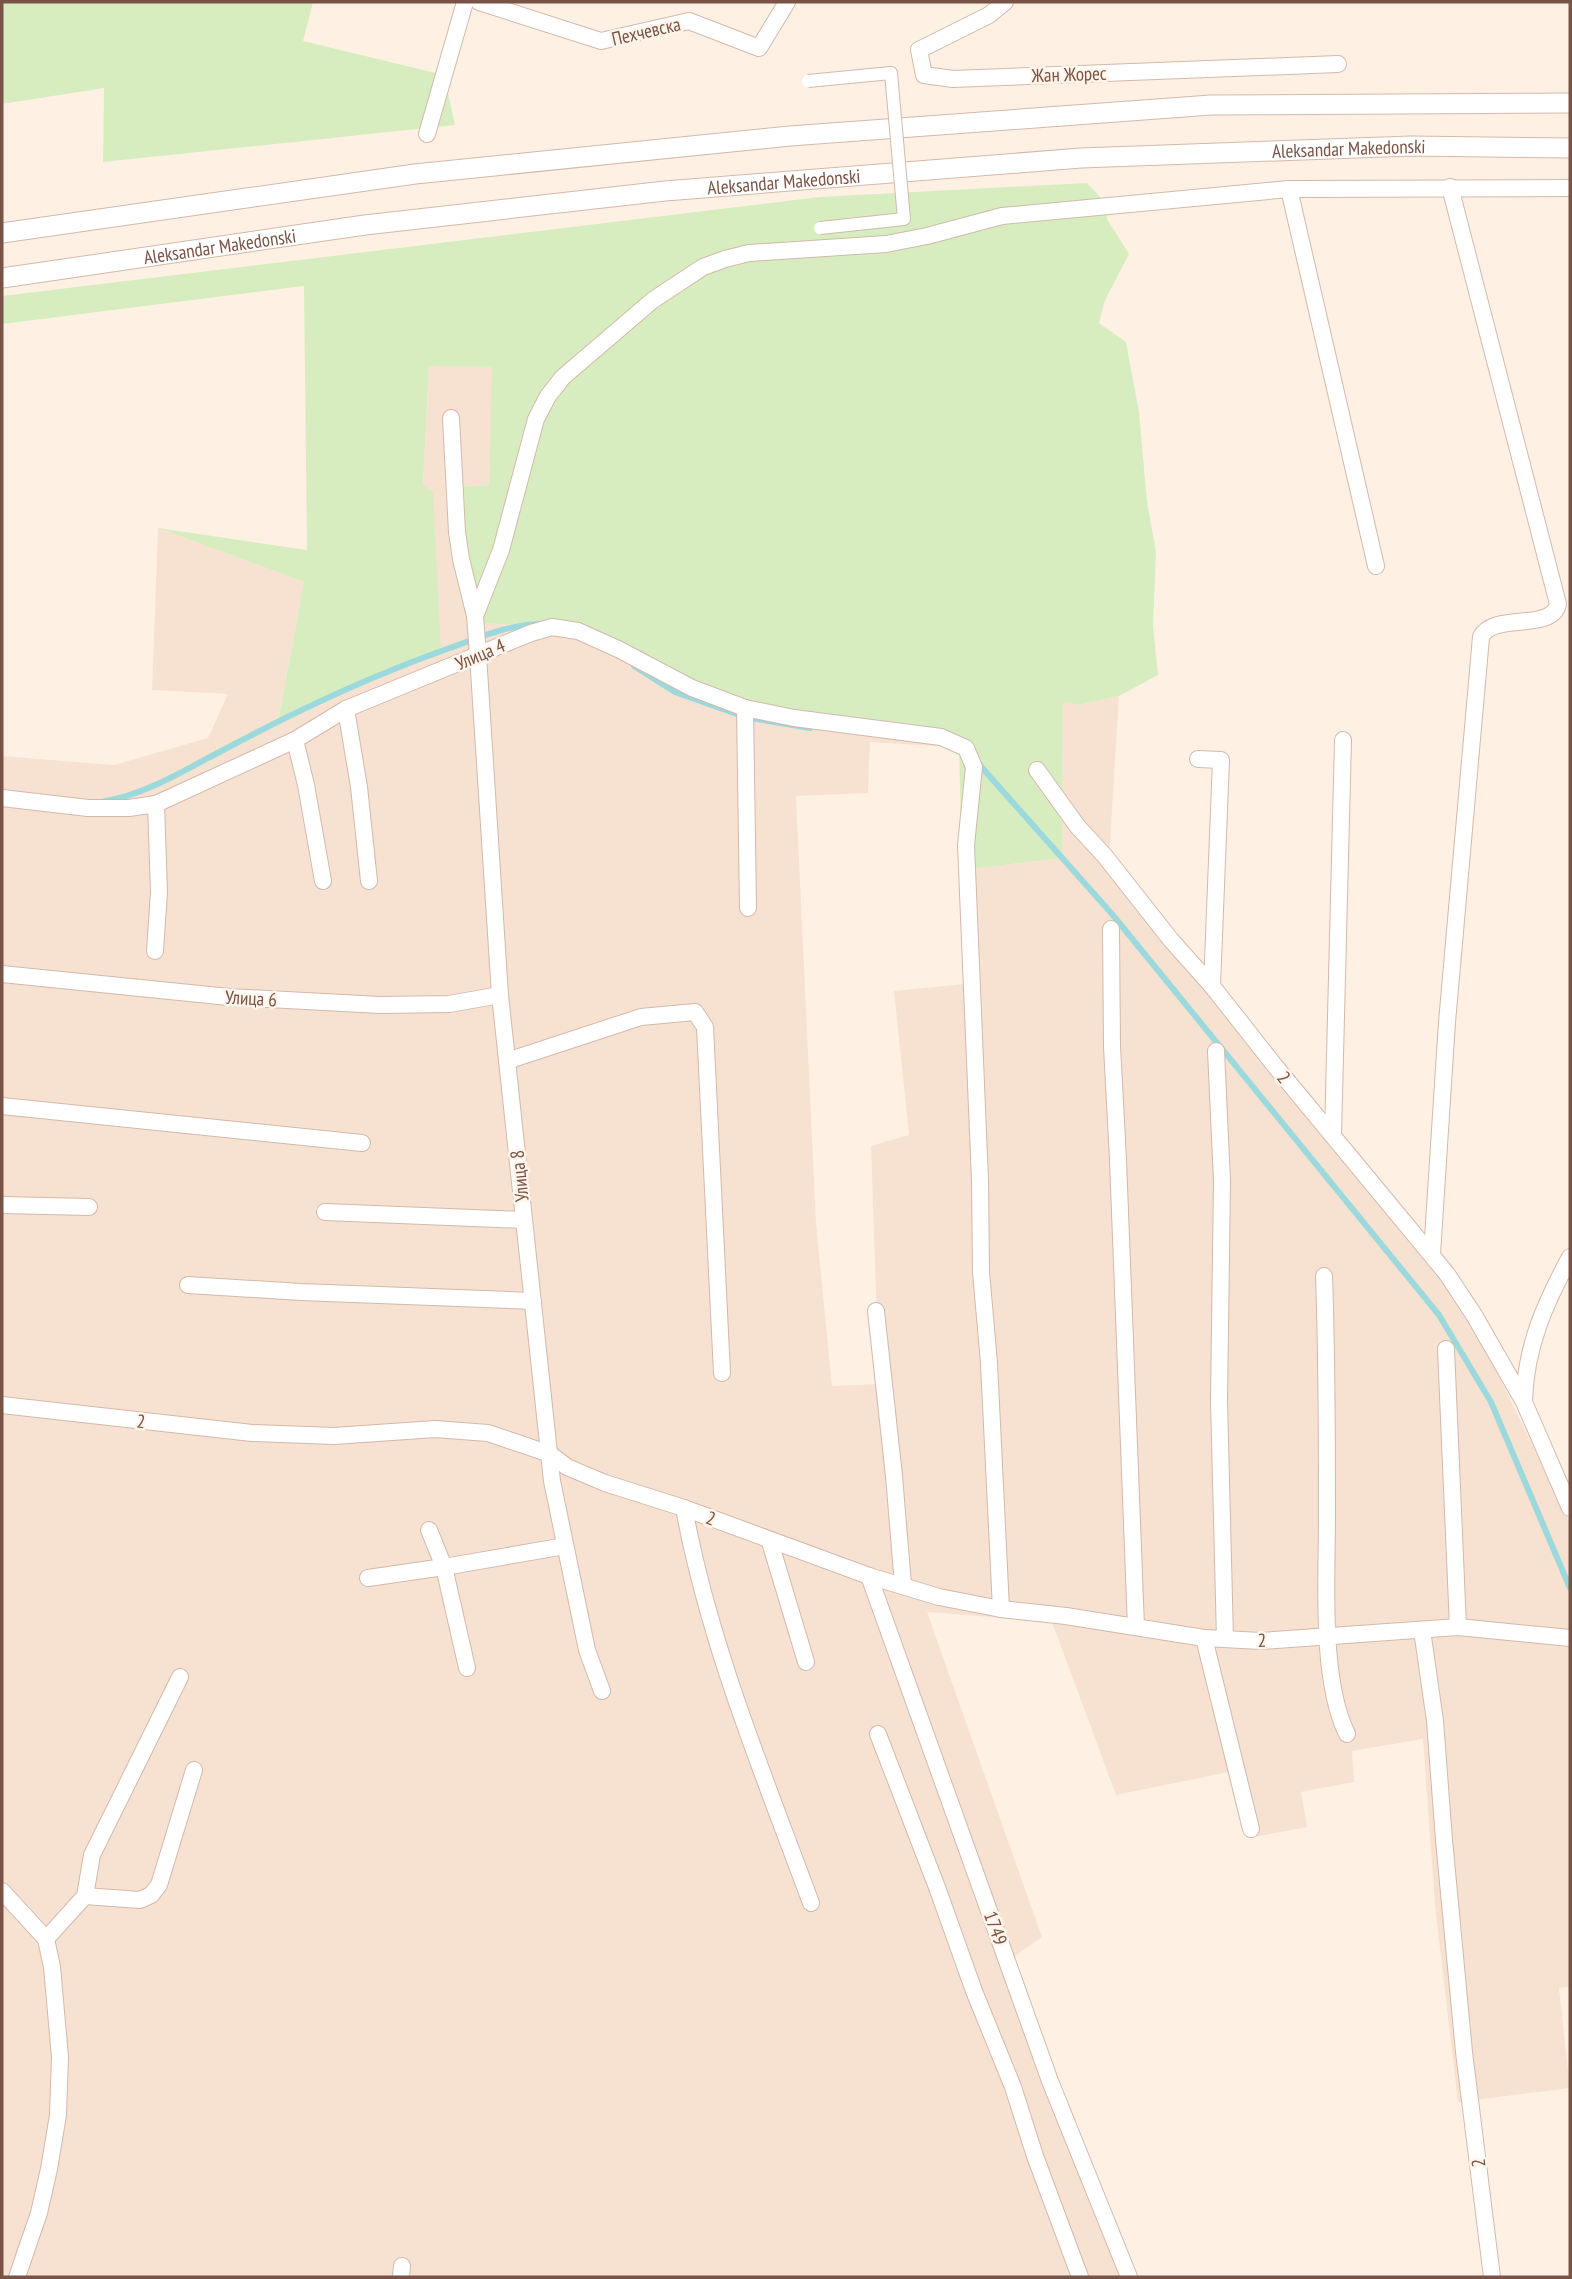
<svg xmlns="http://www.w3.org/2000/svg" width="1572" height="2279" viewBox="0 0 1572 2279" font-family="'PT Sans Narrow',sans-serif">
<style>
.residential{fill:#f7e2d1}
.green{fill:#d7edc0}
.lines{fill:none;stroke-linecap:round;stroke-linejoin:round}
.stream{stroke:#9bd9dd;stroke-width:6}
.minor-casing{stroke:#d3b9ab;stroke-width:18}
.tertiary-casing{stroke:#d3b9ab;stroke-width:21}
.minor{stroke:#fff;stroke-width:16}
.tertiary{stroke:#fff;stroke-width:19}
.pedestrian-bridge-casing{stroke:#d3b9ab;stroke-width:14;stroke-linecap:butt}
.pedestrian-bridge{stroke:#fff;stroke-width:12}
.labels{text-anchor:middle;stroke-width:5;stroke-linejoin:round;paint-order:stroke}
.street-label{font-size:19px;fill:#795346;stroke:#fff5eb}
</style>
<rect width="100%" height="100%" fill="#fef1e3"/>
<polygon class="residential" points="429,365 493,367 489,485 458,487 483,623 516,625 559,624 799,727 913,735 950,747 870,742 868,793 796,796 816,1223 832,1386 879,1384 871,1146 909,1135 894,991 964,984 962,870 1062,858 1063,701 1079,705 1119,696 1109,859 1270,1067 1471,1318 1570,1523 1570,1987 1559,1988 1570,2088 1458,2102 1435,1906 1423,1739 1352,1751 1354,1782 1301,1792 1307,1827 1249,1838 1229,1772 1116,1795 1052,1622 927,1612 1042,1937 1015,1956 1044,2081 1122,2277 2,2277 2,756 114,765 208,738 228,694 152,690 158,528 304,582 278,720 393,669 440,652 423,485"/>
<g class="green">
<polygon points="2,2 313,2 303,41 444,75 455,125 103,162 104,88 2,104"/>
<polygon points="1087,183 1106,203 1107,219 1129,254 1105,300 1099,323 1126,342 1139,412 1147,502 1156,552 1153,626 1158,675 1119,696 1079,705 1063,702 1062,858 962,870 959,747 913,735 799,727 745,717 675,692 620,657 559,624 516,625 482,623 457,487 489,485 492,367 429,366 423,485 433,492 441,652 393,669 278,721 304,582 158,528 307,550 304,286 2,324 2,296 820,197"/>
</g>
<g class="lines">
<g class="stream">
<polyline points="634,666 675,692 745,717 810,728"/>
<polyline points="977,762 1112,914 1439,1315 1491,1402 1570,1588"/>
<path d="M105,801c41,-6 85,-34 122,-53 71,-38 144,-72 220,-99 32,-11 59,-24 93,-25"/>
</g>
<g class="minor-casing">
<g id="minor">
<polyline points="479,2 601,41 689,21 759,48 787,2"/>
<polyline points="1005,2 989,15 919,50 924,75 953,79 1338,64"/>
<polyline points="427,134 465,2"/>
<polyline points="1289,189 1376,566"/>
<polyline points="451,418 457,532 461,559 475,616 478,655 500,995 552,1481 587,1650 602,1691"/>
<polyline points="475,616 501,550 536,419 548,396 563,377 653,300 703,267 725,259 749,253 886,244 927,236 1002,216 1289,189 1570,188"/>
<polyline points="745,708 748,908"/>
<polyline points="346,709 359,787 369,881"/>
<polyline points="295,740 306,785 323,881"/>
<polyline points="1198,759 1221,760 1212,986"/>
<polyline points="1037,770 1078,827 1104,855 1171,940 1212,986 1275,1066 1447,1274 1474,1315 1524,1402 1570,1508"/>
<polyline points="2,798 88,808 129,808 156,804 295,740 346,709 531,633 552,627 578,631 618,649 692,688 745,708 794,718 941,737 966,748 974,767 966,845 980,1180 981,1272 989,1363 1001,1609"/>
<polyline points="1111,929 1112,1046 1118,1160 1136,1627"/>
<polyline points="155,951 159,892 156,804"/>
<polyline points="2,974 229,997 380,1005 449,1004 500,995"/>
<polyline points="1216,1051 1222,1181 1219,1401 1225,1639"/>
<polyline points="507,1061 641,1017 695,1012 705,1027 722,1373"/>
<polyline points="2,1106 362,1143"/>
<polyline points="1333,1135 1343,740"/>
<polyline points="2,1205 89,1207"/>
<polyline points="325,1212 524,1220"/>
<path d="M1432,1254l15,-232 34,-385c12,-25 71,-5 77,-33l-108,-417"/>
<path d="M1324,1276c3,80 3,161 3,241 0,62 -7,162 20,217"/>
<polyline points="188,1285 301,1292 533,1301"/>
<polyline points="876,1311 894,1476 903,1585"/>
<polyline points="1446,1349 1458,1627"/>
<path d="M1524,1400c2,-55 21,-96 46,-143"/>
<polyline points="2,1405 252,1433 334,1436 435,1429 488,1433 550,1454 567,1467 605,1483 684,1508 869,1576 939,1597 1001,1609 1066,1616 1204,1638 1261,1641 1458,1627 1570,1638"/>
<path d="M684,1508c25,136 79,265 127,395"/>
<polyline points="429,1530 444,1567 467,1668"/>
<polyline points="770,1542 806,1662"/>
<polyline points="869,1576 1050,2081 1129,2277"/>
<polyline points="368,1578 444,1567 565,1546"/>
<polyline points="1422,1630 1435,1721 1444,1840 1464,2052 1492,2277"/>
<polyline points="1204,1638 1251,1829"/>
<polyline points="878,1734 938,1890 974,1991 1013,2087 1035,2156 1080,2277"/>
<polyline points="2,1891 46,1939 52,1967 60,2057 58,2115 49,2169 39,2213 17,2277"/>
<polyline points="85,1896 140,1900 151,1895 159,1885 194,1770"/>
<polyline points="46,1939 85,1896 92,1855 180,1677"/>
<polyline points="401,2277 402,2266"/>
</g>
</g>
<g class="tertiary-casing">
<g id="tertiary">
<polyline points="2,233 415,174 790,136 1211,105 1570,103"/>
<path id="s1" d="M2,278l363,-53 300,-34 416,-33 330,-12 159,2"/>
</g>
</g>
<use href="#minor" class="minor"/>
<use href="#tertiary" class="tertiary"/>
<g class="pedestrian-bridge-casing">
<polyline id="pedestrian-bridge" points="808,81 891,73 904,219 820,228"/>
</g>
<use href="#pedestrian-bridge" class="pedestrian-bridge"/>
</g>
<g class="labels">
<g class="street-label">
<text transform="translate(646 31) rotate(-13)" y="7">Пехчевска</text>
<text transform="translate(1069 74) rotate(-2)" y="7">Жан Жорес</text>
<text dy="7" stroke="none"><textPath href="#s1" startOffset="1354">Aleksandar Makedonski</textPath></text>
<text dy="7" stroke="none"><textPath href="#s1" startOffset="788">Aleksandar Makedonski</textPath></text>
<text dy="7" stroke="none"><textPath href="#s1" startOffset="220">Aleksandar Makedonski</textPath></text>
<text transform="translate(480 654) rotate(-23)" y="7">Улица 4</text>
<text transform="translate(251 998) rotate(3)" y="7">Улица 6</text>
<text transform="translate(1284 1077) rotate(50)" y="7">2</text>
<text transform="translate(519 1176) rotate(-96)" y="7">Улица 8</text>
<text transform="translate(141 1421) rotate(6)" y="7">2</text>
<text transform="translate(711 1518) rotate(20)" y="7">2</text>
<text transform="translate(1262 1640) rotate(-1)" y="7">2</text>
<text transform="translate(996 1928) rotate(70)" y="7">1749</text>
<text transform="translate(1478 2163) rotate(-96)" y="7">2</text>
</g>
</g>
<rect width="1572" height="2279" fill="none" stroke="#795346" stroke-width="7"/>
</svg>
